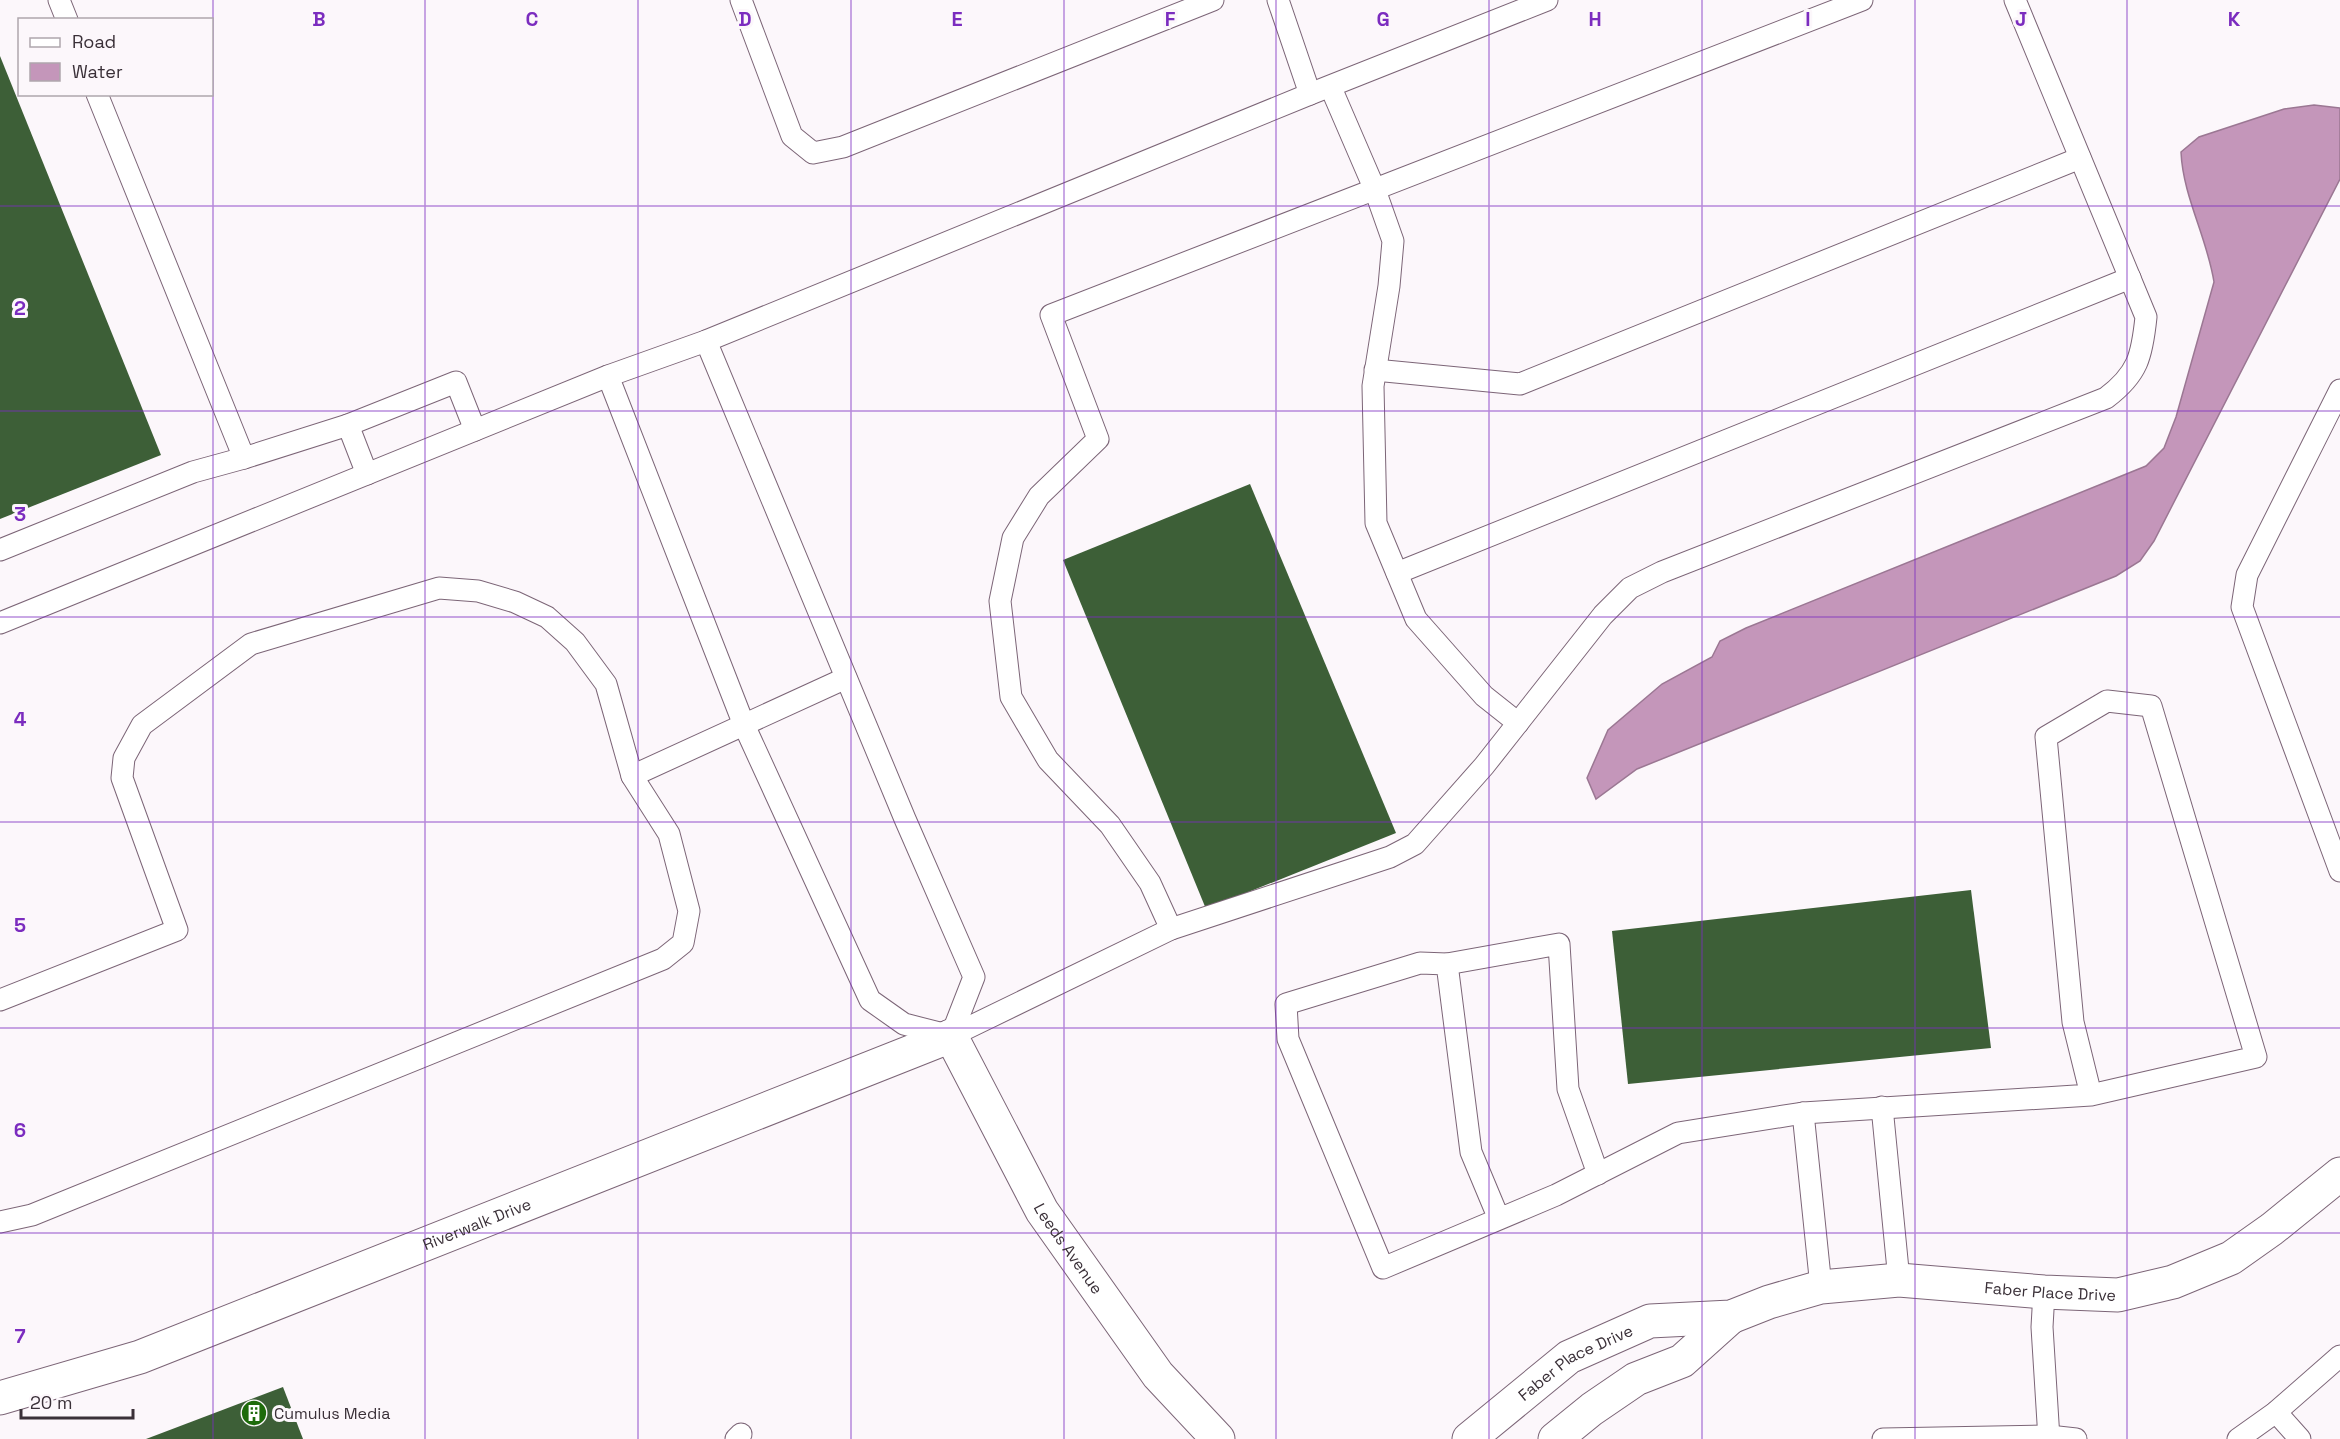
<svg xmlns="http://www.w3.org/2000/svg" width="2340" height="1439" viewBox="0 0 2340 1439" font-family="'Space Grotesk',sans-serif">
<style>
.water{fill:#c496ba;stroke:#9b7793;stroke-width:1.5}
.building{fill:#3d5f37}
.lines{fill:none;stroke-linecap:round;stroke-linejoin:round}
.service-casing{stroke:#7c6577;stroke-width:23}
.minor-casing{stroke:#7c6577;stroke-width:35}
.tertiary-casing{stroke:#7c6577;stroke-width:35}
.service{stroke:#fff;stroke-width:21}
.minor{stroke:#fff;stroke-width:33}
.tertiary{stroke:#fff;stroke-width:33}
.grid{fill:none;stroke:#7b2cbf;stroke-width:1.5;stroke-opacity:0.55}
.labels{text-anchor:middle;stroke-width:6;stroke-linejoin:round;paint-order:stroke}
.street-label{font-size:16px;fill:#3a3038;stroke:#fcf7fb}
.poi-label{font-size:16px;fill:#3a3038;stroke:#fcf7fb;text-anchor:start}
.grid-label{font-size:20px;text-anchor:middle;font-weight:bold;fill:#7b2cbf;stroke:#fcf7fb;stroke-width:6;stroke-linejoin:round;paint-order:stroke}
</style>
<rect width="100%" height="100%" fill="#fcf7fb"/>
<path class="water" d="M2314,105l26,3v71l-186,362 -14,20 -24,15 -479,193 -41,30 -9,-21 21,-48 54,-46 50,-27 8,-16 26,-13 400,-162 18,-18 12,-31 38,-135c-7,-45 -31,-85 -33,-130l18,-15 85,-28z"/>
<g class="building">
<polygon points="0,56 161,455 0,519"/>
<polygon points="1250,484 1396,833 1206,909 1063,560"/>
<polygon points="1971,890 1991,1048 1628,1084 1612,931"/>
<polygon points="283,1387 303,1439 146,1439"/>
</g>
<g class="lines">
<g class="service-casing">
<g id="service">
<polyline points="59,0 67,20"/>
<polyline points="741,0 792,136 813,153 843,147 1213,0"/>
<polyline points="1278,0 1310,94"/>
<polyline points="1331,88 1375,190 1393,241 1389,286 1373,386 1376,523 1416,619 1484,696 1518,723"/>
<polyline points="97,94 244,458 348,425 367,474"/>
<polyline points="706,341 905,819 974,977 951,1036"/>
<polyline points="1375,370 1520,384 2080,158"/>
<path d="M608,376l136,349 126,275 34,24 47,12 220,-107 219,-72 25,-13 69,-78 119,-151 27,-27 32,-16 444,-174c32,-24 36,-42 40,-81l-131,-317"/>
<polyline points="2340,390 2247,575 2242,607 2340,871"/>
<polyline points="348,425 456,382 475,430"/>
<polyline points="0,550 193,472 244,458"/>
<polyline points="1397,573 2130,278"/>
<polyline points="0,623 608,376 706,341 1310,94 1547,0"/>
<polyline points="632,776 846,678"/>
<polyline points="1171,929 1150,883 1110,825 1048,760 1011,697 1000,601 1013,538 1039,496 1098,439 1051,315 1862,0"/>
<polyline points="1447,964 1559,944 1568,1089 1598,1174"/>
<polyline points="0,1000 177,930 122,778 124,758 142,725 251,644 439,588 478,591 515,602 547,617 575,642 606,684 632,776 669,834 689,911 683,943 663,959 32,1215 0,1222"/>
<polyline points="1882,1107 1899,1280"/>
<polyline points="1803,1113 1821,1287"/>
<polyline points="1499,1219 1471,1152 1447,964 1420,963 1286,1004 1288,1039 1383,1268 1556,1195 1678,1133 1803,1113 2091,1095 2256,1057 2151,706 2107,701 2046,737 2073,1022 2091,1095"/>
<polyline points="2044,1292 2042,1327 2049,1439"/>
<polyline points="2276,1412 2300,1439"/>
<polyline points="736,1439 741,1434"/>
<polyline points="1883,1439 2049,1436 2076,1439"/>
<polyline points="2238,1439 2276,1412 2340,1356"/>
</g>
</g>
<g class="minor-casing">
<g id="minor">
<path id="s1" d="M0,1398l140,-41 811,-321"/>
</g>
</g>
<g class="tertiary-casing">
<g id="tertiary">
<path id="s2" d="M951,1036l91,175 116,164 60,64"/>
<path id="s3" d="M1469,1439l100,-82 81,-36 81,-4 38,-15 52,-15 78,-7 145,12 74,3 55,-13 58,-24 41,-29 68,-55"/>
<polyline points="1555,1439 1592,1409 1636,1379 1682,1361 1731,1317"/>
</g>
</g>
<use href="#service" class="service"/>
<use href="#minor" class="minor"/>
<use href="#tertiary" class="tertiary"/>
</g>
<path class="grid" d="M213,0v1439M425,0v1439M638,0v1439M851,0v1439M1064,0v1439M1276,0v1439M1489,0v1439M1702,0v1439M1915,0v1439M2127,0v1439M0,206h2340M0,411h2340M0,617h2340M0,822h2340M0,1028h2340M0,1233h2340"/>
<defs>
<g id="building-disc" transform="scale(1.35)"><circle r="9.5" fill="#1e6b0b" stroke="#fcf7fb"/><path d="M-4-6H4V6H1V3H-1V6H-4ZM-2.5-4.3h1.7v1.8h-1.7ZM.8-4.3h1.7v1.8H.8ZM-2.5-1h1.7V.8h-1.7ZM.8-1h1.7V.8H.8Z" fill="#fff"/></g>
</defs>
<g fill-rule="evenodd">
<use href="#building-disc" x="254" y="1413"/>
</g>
<g class="labels">
<g class="street-label">
<text dy="6" stroke="none"><textPath href="#s1" startOffset="508">Riverwalk Drive</textPath></text>
<text dy="6" stroke="none"><textPath href="#s2" startOffset="243">Leeds Avenue</textPath></text>
<text dy="6" stroke="none"><textPath href="#s3" startOffset="624">Faber Place Drive</textPath></text>
<text dy="6" stroke="none"><textPath href="#s3" startOffset="132">Faber Place Drive</textPath></text>
</g>
<g class="poi-label">
<text x="274" y="1419">Cumulus Media</text>
</g>
</g>
<g class="grid-label">
<text x="319" y="26">B</text>
<text x="532" y="26">C</text>
<text x="745" y="26">D</text>
<text x="957" y="26">E</text>
<text x="1170" y="26">F</text>
<text x="1383" y="26">G</text>
<text x="1595" y="26">H</text>
<text x="1808" y="26">I</text>
<text x="2021" y="26">J</text>
<text x="2234" y="26">K</text>
<text x="20" y="315">2</text>
<text x="20" y="521">3</text>
<text x="20" y="726">4</text>
<text x="20" y="932">5</text>
<text x="20" y="1137">6</text>
<text x="20" y="1343">7</text>
</g>
<rect x="18" y="18" width="195" height="78" fill="#fcf7fb" stroke="#aea7ad" stroke-width="1.5"/>
<rect x="30" y="38" width="30" height="9" fill="#ffffff" stroke="#aea7ad" stroke-width="1.5"/>
<text x="72" y="48" font-size="18" fill="#3a3038">Road</text>
<rect x="30" y="63" width="30" height="18" fill="#c496ba" stroke="#aea7ad" stroke-width="1.5"/>
<text x="72" y="78" font-size="18" fill="#3a3038">Water</text>
<path d="M21 1409v9h112v-9" fill="none" stroke="#3a3038" stroke-width="3"/>
<text x="30" y="1409" font-size="18" fill="#3a3038" stroke="#fcf7fb" stroke-width="4.5" paint-order="stroke">20 m</text>
</svg>
